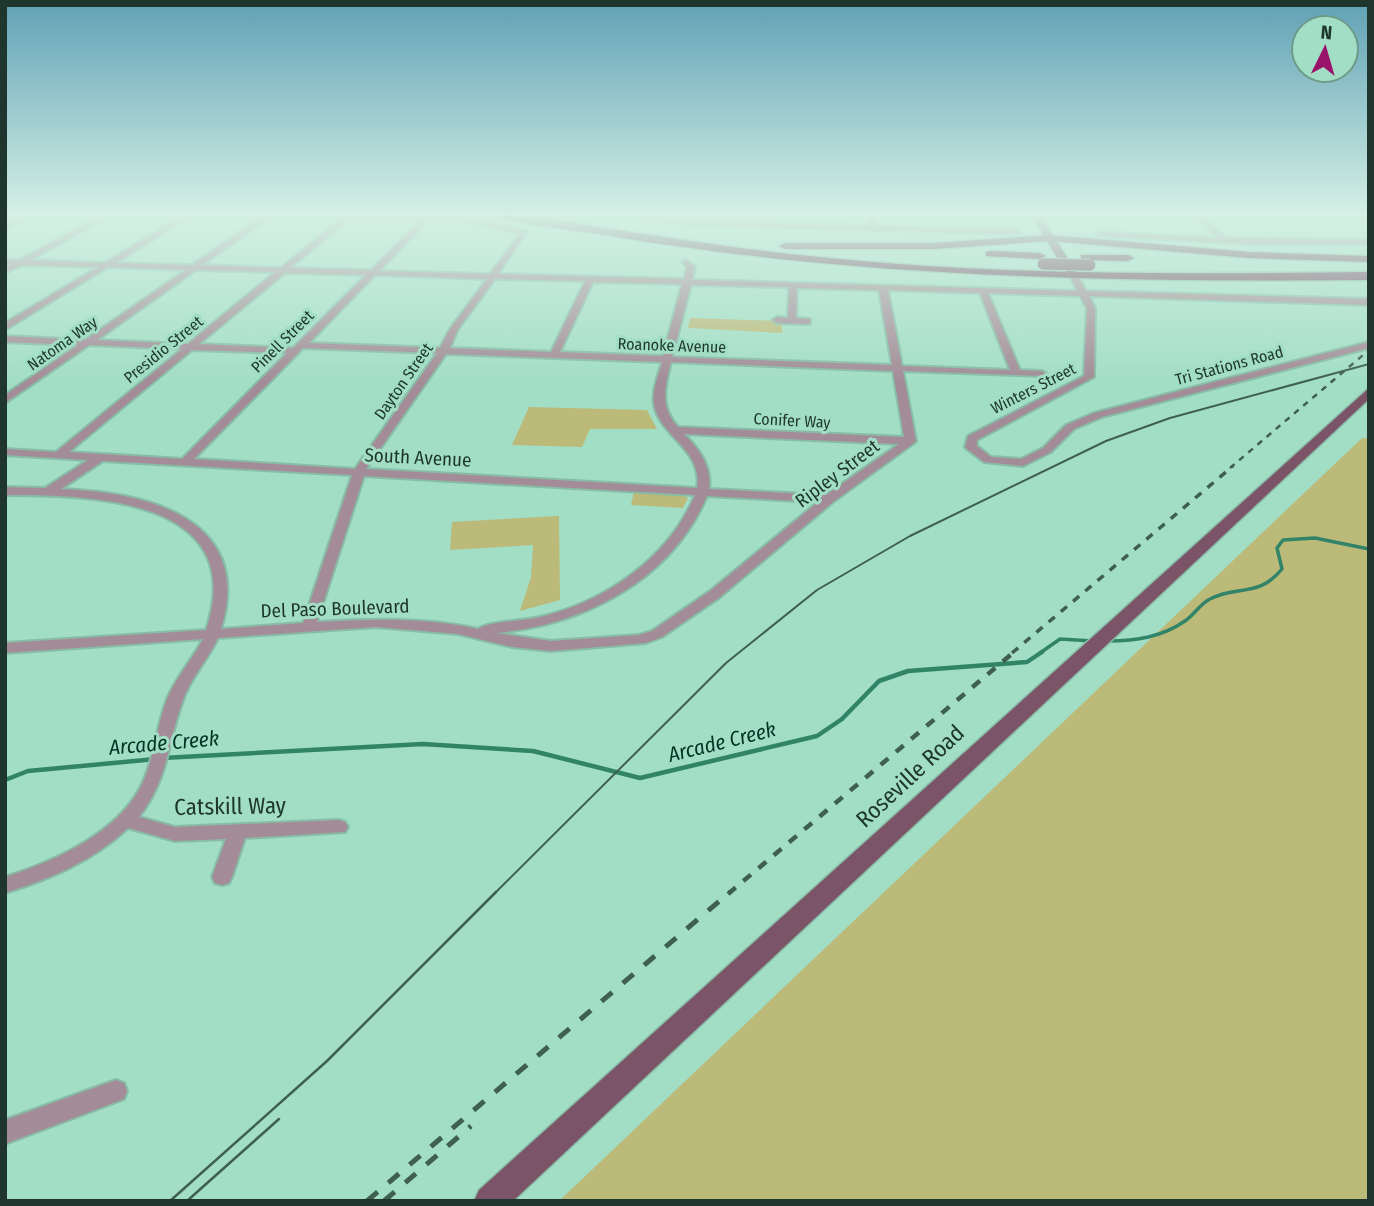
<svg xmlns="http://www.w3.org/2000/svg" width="1374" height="1206" viewBox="0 0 1374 1206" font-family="'Fira Sans Condensed',sans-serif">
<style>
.green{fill:#bbba79}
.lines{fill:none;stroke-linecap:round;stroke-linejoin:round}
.stream-far1{stroke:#328468;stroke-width:3.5}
.stream{stroke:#328468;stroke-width:4.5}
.minor-casing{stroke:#88bca7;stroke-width:4}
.major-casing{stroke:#88bca7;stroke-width:3}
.highway-casing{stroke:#88bca7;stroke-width:3}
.minor{fill:#a38c97;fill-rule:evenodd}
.major{fill:#7c5468;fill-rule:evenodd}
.highway{fill:#6d4058;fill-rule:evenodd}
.tram-far1{stroke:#3e5f52;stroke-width:2}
.tram{stroke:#3e5f52;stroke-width:2.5}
.rail-far3{stroke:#3e5f52;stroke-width:2.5;stroke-dasharray:6 6;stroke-linecap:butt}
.rail-far2{stroke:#3e5f52;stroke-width:3.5;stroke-dasharray:8 8;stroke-linecap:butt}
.rail-far1{stroke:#3e5f52;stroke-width:4.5;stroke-dasharray:10 10;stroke-linecap:butt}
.rail{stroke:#3e5f52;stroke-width:5;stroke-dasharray:14 14;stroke-linecap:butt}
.highway-bridge-casing{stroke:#88bca7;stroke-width:13;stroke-linecap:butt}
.highway-bridge{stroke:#6d4058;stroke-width:11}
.labels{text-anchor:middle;stroke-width:6;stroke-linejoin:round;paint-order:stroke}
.far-street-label{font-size:16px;fill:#1e362d;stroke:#a2dec5}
.street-label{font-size:19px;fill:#1e362d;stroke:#a2dec5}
.water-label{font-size:21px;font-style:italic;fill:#023426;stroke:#a2dec5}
.near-street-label{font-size:23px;fill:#1e362d;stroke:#a2dec5}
</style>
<rect width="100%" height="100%" fill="#a2dec5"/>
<g class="green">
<polygon points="690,318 782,321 782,333 688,328"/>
<polygon points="529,407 647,410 657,429 590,429 582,447 512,445"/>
<polygon points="1369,437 1369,1201 559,1201 1361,439"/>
<polygon points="634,491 680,494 688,498 683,508 631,505"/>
<polygon points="559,516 560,600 520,611 531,577 533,545 450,550 452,522"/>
</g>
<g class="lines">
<g class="stream-far1">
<path d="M1108,641c28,0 54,-4 77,-20 9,-6 15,-17 25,-22 28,-15 47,0 72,-30l-5,-21 6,-8 32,-2 54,11"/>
<polyline points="1040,653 1060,639 1093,641"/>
</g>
<g class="stream">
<polyline points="163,758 423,744 533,751 640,778 817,736 842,719 879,681 908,671 1027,662 1042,652"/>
<polyline points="5,780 28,771 156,759"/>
</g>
<g class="minor-casing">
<g id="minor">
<polygon points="27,213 36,213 5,229 5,224"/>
<path d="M107,213h9l-86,47 75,3 81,-50h9l-79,50 76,2 75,-52 158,3 3,-3c31,0 66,11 99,18l-29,43 186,5 3,-12 -5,-5 4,-2 9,7 -3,13 386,11 -9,-16 4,-2h3l10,18 283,8v6l-280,-9 6,12 -1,69 -117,63v6l14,11 30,2 22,-11 23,-23 28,-12 275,-71v6l-267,69 -28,12 -23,23 -28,14 -39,-4 -17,-13 -2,-2 3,-11 116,-60 3,-68 -7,-12 -92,-3 32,77 22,1 5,3 -2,2 -142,-5 13,70 -2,2 -81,59 -113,95 -58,40 -16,6 -95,8 -39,-4 -54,-13 -82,-7 -158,11c-10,22 -27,39 -35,62 -16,44 -14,78 -44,117l36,10 164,-7 6,2 3,5 -3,5 -100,6 -13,39 -3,6 -7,2 -7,-2 -3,-6 14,-38 -51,2 -47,-13c-35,33 -78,51 -123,65v-16c51,-16 120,-47 140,-100 10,-25 12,-52 22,-78 9,-22 25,-39 36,-60l-198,14v-10l201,-13c44,-132 -114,-135 -201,-135v-8l40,1 43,-28 -83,-5v-6l51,3 126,-103 -93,-4 -84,58v-8l73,-50 -73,-3v-6l80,4 101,-70 -78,-3 -103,63v-7l93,-56 -76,-2 -17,8v-5l6,-4h-6v-4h15zM274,215l69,2 -62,51 -79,-3zM351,218l70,2 -50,50 -81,-2zM431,218l24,1 65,15 -30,40 -111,-3zM196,270l79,2 -87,72 -91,-4zM285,273l81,2 -73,73 -94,-4zM375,275l112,4 -37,50 -10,19 -131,-5zM495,279l90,2 -34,71 -101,-4 8,-19zM593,282l89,2 -19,72 -103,-4zM691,285l98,2 -1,31 -11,-1 -4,3 4,3 30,1 3,-1v-4l-14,-1 1,-30 82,2 13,75 -220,-8zM888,290l92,3 30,77 -108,-4zM303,348l134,5 -82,116 -161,-10zM192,350l95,3 -105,106 -113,-7zM446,354l216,8c-4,14 -10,29 -8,43 7,33 49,44 43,83l-331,-19zM671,362l222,9 11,66 -226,-10c-19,-21 -13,-40 -7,-65zM684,434l215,10 -73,51 -117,-6c3,-23 -10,-40 -25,-55zM103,461l249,14 -49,148 -82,6c34,-111 -75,-137 -160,-140zM364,476l331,19c-26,63 -90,107 -155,122 -15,4 -51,4 -62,12 -52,-12 -107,-10 -161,-7zM707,496l111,6 -108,89 -58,40 -13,4 -88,6 -55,-8c87,-8 175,-52 211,-137z"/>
<polygon points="607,213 630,213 691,221 869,226 867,213 874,213 876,226 1017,230 1021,232 1017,234 691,225"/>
<polygon points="1192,213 1199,213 1226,238 1369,240 1369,244 1251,244 1100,236 1096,234 1100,232 1217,238"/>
<polygon points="1360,213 1368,213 1369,219"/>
<polygon points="116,1080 124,1083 127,1091 124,1099 5,1144 5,1120"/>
</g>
</g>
<g class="major-casing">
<g id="major">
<polygon points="1030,213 1039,213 1078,275 1077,277 1069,277"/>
<polygon points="1369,388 1369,399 513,1201 474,1201 479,1190"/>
</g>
</g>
<g class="highway-casing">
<g id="highway">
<path d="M487,213h27c105,17 209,35 315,45 179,18 360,16 540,14v8c-252,2 -503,-2 -752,-43 -26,-5 -111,-13 -130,-24z"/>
<polygon points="1050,235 1249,252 1369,256 1369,262 1249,258 1050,241 934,249 785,249 779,246 785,243 934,243"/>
<polygon points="990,251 1040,253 1046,256 1040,259 986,256 986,252"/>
<polygon points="1081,255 1128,255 1134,258 1128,261 1085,260 1081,259"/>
</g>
</g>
<use href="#minor" class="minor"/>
<use href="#major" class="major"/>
<use href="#highway" class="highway"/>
<polyline class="tram-far1" points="494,894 726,663 817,590 910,536 1106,441 1170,418 1369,364"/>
<g class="tram">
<polyline points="170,1201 327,1061 496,892"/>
<polyline points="187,1201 279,1119"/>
</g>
<polyline class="rail-far3" points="1230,468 1369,350"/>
<polyline class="rail-far2" points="1012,653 1233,466"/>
<polyline class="rail-far1" points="728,894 1014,652"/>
<g class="rail">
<polyline points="367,1201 730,892"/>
<polyline points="384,1201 471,1126"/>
</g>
<g class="highway-bridge-casing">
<polyline id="highway-bridge" points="1043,264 1090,265"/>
</g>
<use href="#highway-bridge" class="highway-bridge"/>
</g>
<linearGradient id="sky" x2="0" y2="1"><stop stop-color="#5fa1b5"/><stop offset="0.56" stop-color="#d5f0e5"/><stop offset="1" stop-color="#d5f0e5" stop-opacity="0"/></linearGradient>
<rect width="1374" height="382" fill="url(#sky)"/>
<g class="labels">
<g class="far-street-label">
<text transform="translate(282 341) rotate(-45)" y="6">Pinell Street</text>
<text transform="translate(62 343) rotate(-35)" y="6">Natoma Way</text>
<text transform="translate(672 345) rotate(2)" y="6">Roanoke Avenue</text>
<text transform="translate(163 349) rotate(-39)" y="6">Presidio Street</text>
<text transform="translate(1229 365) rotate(-15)" y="6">Tri Stations Road</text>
<text transform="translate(403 381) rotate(-55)" y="6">Dayton Street</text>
<text transform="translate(1033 388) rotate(-27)" y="6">Winters Street</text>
<text transform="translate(792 420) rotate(3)" y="6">Conifer Way</text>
</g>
<g class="street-label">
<text transform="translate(418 457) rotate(3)" y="7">South Avenue</text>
<text transform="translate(837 473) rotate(-37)" y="7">Ripley Street</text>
<text transform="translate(335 608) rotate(-2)" y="7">Del Paso Boulevard</text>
</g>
<g class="water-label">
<text transform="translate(722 742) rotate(-14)" y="7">Arcade Creek</text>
<text transform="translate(164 743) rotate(-5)" y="7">Arcade Creek</text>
</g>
<g class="near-street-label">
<text transform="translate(910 776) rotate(-43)" y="8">Roseville Road</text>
<text transform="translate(230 806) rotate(-1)" y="8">Catskill Way</text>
</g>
</g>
<rect width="1374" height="1206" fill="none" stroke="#1e362d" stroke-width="14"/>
<g transform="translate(1325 49) rotate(5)"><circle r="33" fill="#a2dec5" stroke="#6d9b88" stroke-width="2"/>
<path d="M0-5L12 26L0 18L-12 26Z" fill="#981369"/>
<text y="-10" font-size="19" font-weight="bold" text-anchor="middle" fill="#1e362d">N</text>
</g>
</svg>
